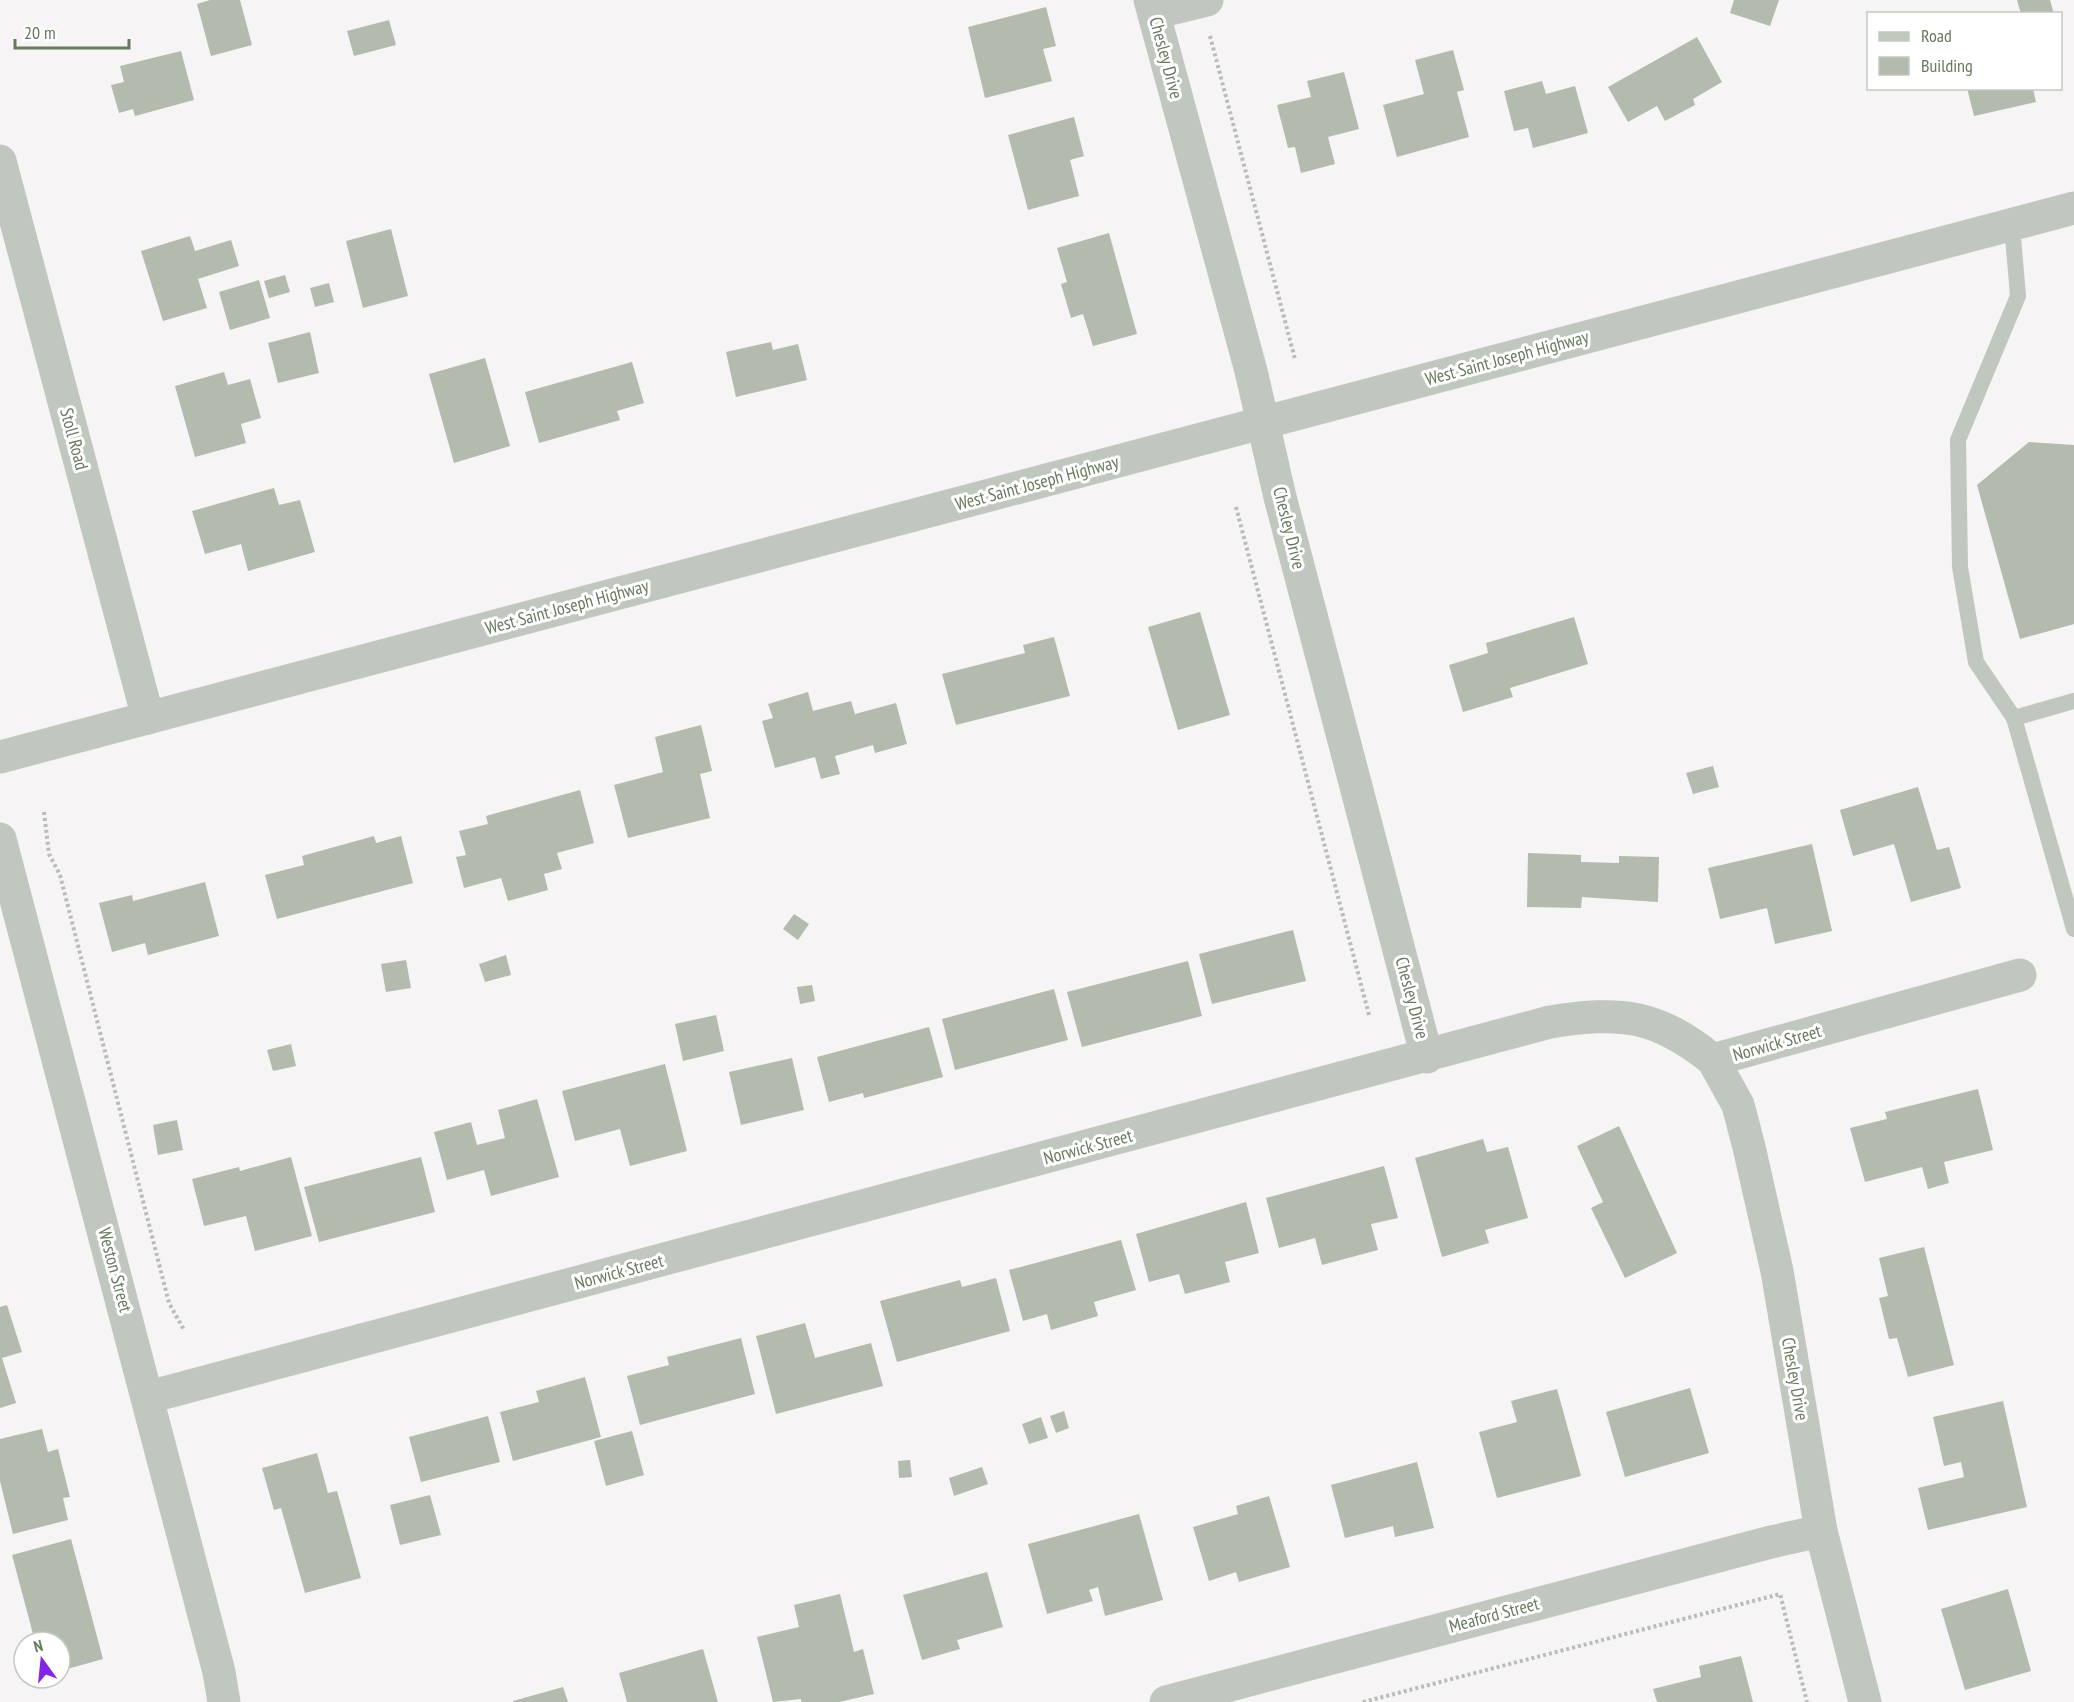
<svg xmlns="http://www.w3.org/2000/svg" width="2074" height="1702" viewBox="0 0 2074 1702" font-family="'PT Sans Narrow',sans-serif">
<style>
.building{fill:#b2bbad}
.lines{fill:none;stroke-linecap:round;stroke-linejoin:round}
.path{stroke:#b8bdb6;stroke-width:4;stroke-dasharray:3 3;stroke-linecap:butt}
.service{stroke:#c0c7be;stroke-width:16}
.minor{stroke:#c0c7be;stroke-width:33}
.tertiary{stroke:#c0c7be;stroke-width:33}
.labels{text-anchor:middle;stroke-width:6;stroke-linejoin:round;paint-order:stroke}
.street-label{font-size:18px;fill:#667a5e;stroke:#fff}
</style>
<rect width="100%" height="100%" fill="#f7f4f6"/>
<g class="building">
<polygon points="210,0 240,0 252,45 211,56 197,4"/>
<polygon points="1734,0 1779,0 1770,26 1730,13"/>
<polygon points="2017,0 2050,0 2054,14 2021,14"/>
<polygon points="1046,7 1056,46 1043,49 1052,81 985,98 968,27"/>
<polygon points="389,20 396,45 354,56 347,31"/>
<polygon points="1697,37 1722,82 1693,99 1695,105 1665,121 1657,106 1628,122 1608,87"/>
<polygon points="1453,50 1464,90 1457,92 1469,137 1397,157 1383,105 1424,94 1415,60"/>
<polygon points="181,51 194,100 135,116 133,109 119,113 111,85 124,82 120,66"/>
<polygon points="1344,72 1359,129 1328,137 1335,164 1301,173 1295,147 1288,148 1277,105 1311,97 1307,81"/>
<polygon points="1542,81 1546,94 1575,86 1588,133 1533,148 1528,128 1514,131 1504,91"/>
<polygon points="1967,88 2033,88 2036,102 1974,116"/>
<polygon points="1074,117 1084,156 1070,160 1079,196 1028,210 1008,135"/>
<polygon points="391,229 408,296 363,308 346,241"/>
<polygon points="1109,233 1137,334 1093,346 1083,314 1071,318 1061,284 1067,282 1057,248"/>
<polygon points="190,236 195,251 231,240 239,266 198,279 207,308 163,321 141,251"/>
<polygon points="285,275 290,292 269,298 264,281"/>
<polygon points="259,280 270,318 230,330 219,292"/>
<polygon points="329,283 334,302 315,307 310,288"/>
<polygon points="310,332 319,373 278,383 268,343"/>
<polygon points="771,342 773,350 798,344 807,380 736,397 726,352"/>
<polygon points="485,358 510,446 454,463 429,374"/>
<polygon points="632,362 644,403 617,411 620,420 539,443 525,392"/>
<polygon points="224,372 228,385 250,379 261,418 241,424 246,443 195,457 175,386"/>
<polygon points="2029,442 2074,445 2074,624 2020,639 1977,485"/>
<polygon points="274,488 279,505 300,500 315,552 248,571 241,544 205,554 192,511"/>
<polygon points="1200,612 1230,715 1178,730 1148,627"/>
<polygon points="1574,617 1588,664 1510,688 1513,697 1463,712 1449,665 1488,653 1486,643"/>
<polygon points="1054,637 1070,696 956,725 942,674 1025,653 1023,645"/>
<polygon points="808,692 813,711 851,701 855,714 896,703 907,744 875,753 873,745 835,756 840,774 821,779 815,757 775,768 762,721 773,718 768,704"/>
<polygon points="701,725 712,771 700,774 710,818 628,838 614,785 663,772 655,737"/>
<polygon points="1713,766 1719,787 1693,794 1686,773"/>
<polygon points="1918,787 1937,850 1949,847 1961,888 1911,902 1894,844 1853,856 1840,810"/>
<polygon points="580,790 594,843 557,853 562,869 544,874 548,890 508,901 501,878 464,888 456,857 466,855 459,831 488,824 486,816"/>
<polygon points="374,836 376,843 401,836 413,883 277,919 265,875 304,865 302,856"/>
<polygon points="1812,844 1832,931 1775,944 1767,908 1720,919 1708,868"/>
<polygon points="1528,853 1581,855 1581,862 1619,863 1619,856 1659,857 1658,902 1582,897 1581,908 1527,907"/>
<polygon points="205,882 219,936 148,955 145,943 112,952 99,903 132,895 133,901"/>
<polygon points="794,914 809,924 798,940 783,929"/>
<polygon points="1293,930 1306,981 1212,1004 1199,954"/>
<polygon points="506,955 511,975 485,982 479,964"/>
<polygon points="406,960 411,988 386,992 381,964"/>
<polygon points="1188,961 1202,1016 1082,1047 1067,992"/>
<polygon points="812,985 815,1001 800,1004 797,987"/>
<polygon points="1054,989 1068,1040 955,1070 942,1019"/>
<polygon points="716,1015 724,1051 683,1061 675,1024"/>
<polygon points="929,1027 943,1077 864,1098 863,1093 829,1102 817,1057"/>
<polygon points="291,1044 296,1066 273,1071 267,1050"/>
<polygon points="792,1058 804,1110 741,1125 729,1072"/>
<polygon points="665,1064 687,1151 630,1166 620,1129 575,1141 562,1091"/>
<polygon points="1978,1089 1993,1150 1944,1162 1949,1183 1928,1189 1922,1167 1865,1182 1850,1128 1887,1119 1885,1112"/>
<polygon points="537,1099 559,1177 491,1196 484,1170 447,1180 434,1132 471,1122 477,1145 505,1138 498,1110"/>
<polygon points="177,1120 183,1150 158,1155 153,1125"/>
<polygon points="1619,1126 1677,1253 1625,1278 1591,1208 1603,1202 1577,1146"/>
<polygon points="1483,1139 1487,1152 1508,1147 1528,1218 1485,1230 1489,1243 1442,1257 1415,1158"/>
<polygon points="291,1157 312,1236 255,1251 246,1216 204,1226 192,1179 239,1167 240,1171"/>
<polygon points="421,1157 435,1212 319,1242 304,1187"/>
<polygon points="1384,1166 1398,1218 1371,1224 1378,1250 1322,1265 1315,1238 1279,1248 1266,1198"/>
<polygon points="1246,1202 1259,1253 1225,1262 1230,1282 1185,1294 1179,1274 1149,1282 1136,1234"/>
<polygon points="1121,1240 1136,1290 1094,1302 1098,1316 1051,1330 1047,1314 1023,1321 1009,1270"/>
<polygon points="1924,1247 1954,1365 1908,1377 1897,1338 1889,1339 1879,1298 1888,1296 1879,1258"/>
<polygon points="996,1278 1010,1331 897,1362 880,1301 960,1280 962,1287"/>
<polygon points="7,1305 22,1352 2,1358 16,1403 0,1408 0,1307"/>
<polygon points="805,1323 815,1358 871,1343 883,1386 776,1414 756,1336"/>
<polygon points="741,1338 755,1394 640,1425 627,1376 669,1365 667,1357"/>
<polygon points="585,1377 601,1437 513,1461 500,1412 539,1402 536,1391"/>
<polygon points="1690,1388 1709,1453 1625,1477 1606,1412"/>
<polygon points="1557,1389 1581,1476 1497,1498 1479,1432 1517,1422 1511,1401"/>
<polygon points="2003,1401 2027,1507 1928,1530 1918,1488 1964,1477 1961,1462 1944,1466 1933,1417"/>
<polygon points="1064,1411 1069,1428 1056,1433 1050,1416"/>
<polygon points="488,1416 500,1462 421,1482 409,1437"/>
<polygon points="1041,1417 1048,1438 1029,1444 1022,1424"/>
<polygon points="42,1429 48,1452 58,1449 70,1497 63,1498 68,1520 13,1534 0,1481 0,1439"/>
<polygon points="632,1431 644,1475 606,1486 594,1441"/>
<polygon points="317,1453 328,1493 337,1491 361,1578 305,1593 281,1508 274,1510 262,1468"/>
<polygon points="910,1460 912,1477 899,1478 898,1461"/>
<polygon points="1417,1462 1434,1528 1395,1537 1393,1526 1345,1538 1331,1485"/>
<polygon points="982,1467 988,1484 954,1496 949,1478"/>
<polygon points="430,1495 441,1535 400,1545 390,1505"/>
<polygon points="1269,1496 1290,1567 1239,1582 1236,1572 1209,1581 1193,1527 1238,1514 1236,1506"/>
<polygon points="1139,1514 1163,1600 1105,1616 1098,1587 1089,1590 1093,1601 1047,1614 1028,1544"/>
<polygon points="71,1539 103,1659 60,1671 60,1642 45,1642 42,1632 33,1634 12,1555"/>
<polygon points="987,1572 1003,1627 957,1640 960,1649 922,1660 903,1595"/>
<polygon points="2008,1589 2031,1671 1965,1690 1941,1609"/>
<polygon points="840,1594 854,1652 863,1649 874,1694 839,1702 801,1702 801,1699 773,1702 757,1637 799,1627 794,1605"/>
<polygon points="703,1649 718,1702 627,1702 619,1673"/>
<polygon points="1741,1656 1753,1702 1657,1702 1653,1689 1701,1677 1699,1666"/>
<polygon points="563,1687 568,1702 513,1702 513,1701"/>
</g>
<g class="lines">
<g class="path">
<polyline points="1210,36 1295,359"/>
<polyline points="1236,507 1369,1015"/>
<polyline points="44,812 49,854 60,875 169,1303 184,1330"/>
<polyline points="1363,1702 1780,1594 1807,1702"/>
</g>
<g class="service">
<polyline points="2012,225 2018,296 1958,440 1960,567 1976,662 2014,718"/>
<polyline points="2074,701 2014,718 2074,929"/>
</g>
<g class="minor">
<polyline points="1150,0 1251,371 1280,497 1427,1057"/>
<polyline points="1154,13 1207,0"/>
<polyline points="0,161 148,718"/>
<polyline points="0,839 219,1672 224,1702"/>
<polyline points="1713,1060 1738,1105 1749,1147 1777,1271 1821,1531 1865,1702"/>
<path d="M149,1397l1401,-375c71,-11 106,-8 163,38l307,-85"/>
<polyline points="1166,1702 1771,1542 1821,1531"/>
</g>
<polyline class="tertiary" points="0,757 2074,208"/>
</g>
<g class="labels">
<g class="street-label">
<text transform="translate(1166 58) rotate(75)" y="6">Chesley Drive</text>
<text transform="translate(1507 358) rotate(-15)" y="6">West Saint Joseph Highway</text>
<text transform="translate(74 439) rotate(75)" y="6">Stoll Road</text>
<text transform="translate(1037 483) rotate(-15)" y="6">West Saint Joseph Highway</text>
<text transform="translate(1289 528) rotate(76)" y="6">Chesley Drive</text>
<text transform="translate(567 607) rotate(-15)" y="6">West Saint Joseph Highway</text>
<text transform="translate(1412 998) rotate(75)" y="6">Chesley Drive</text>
<text transform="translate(1777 1043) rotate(-16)" y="6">Norwick Street</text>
<text transform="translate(1088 1147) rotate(-15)" y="6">Norwick Street</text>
<text transform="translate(115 1270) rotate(75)" y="6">Weston Street</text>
<text transform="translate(619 1272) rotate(-15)" y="6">Norwick Street</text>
<text transform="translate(1795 1379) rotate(80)" y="6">Chesley Drive</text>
<text transform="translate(1494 1615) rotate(-15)" y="6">Meaford Street</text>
</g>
</g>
<rect x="1867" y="12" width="195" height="78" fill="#ffffff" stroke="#c2cabf" stroke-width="1.5"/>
<rect x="1879" y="32" width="30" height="9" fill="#c0c7be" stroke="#c2cabf" stroke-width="1.5"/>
<text x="1921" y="42" font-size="18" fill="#667a5e">Road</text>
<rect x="1879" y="57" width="30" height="18" fill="#b2bbad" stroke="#c2cabf" stroke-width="1.5"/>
<text x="1921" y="72" font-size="18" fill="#667a5e">Building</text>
<g transform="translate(42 1660) rotate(345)"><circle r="28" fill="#ffffff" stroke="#c2cabf" stroke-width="1.5"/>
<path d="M0-4.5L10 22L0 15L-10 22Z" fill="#8325e6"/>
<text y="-9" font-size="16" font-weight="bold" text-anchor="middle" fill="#667a5e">N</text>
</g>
<path d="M15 39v9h114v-9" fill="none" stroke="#667a5e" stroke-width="3"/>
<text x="24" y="39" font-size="18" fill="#667a5e" stroke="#ffffff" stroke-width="4.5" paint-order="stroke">20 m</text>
</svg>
